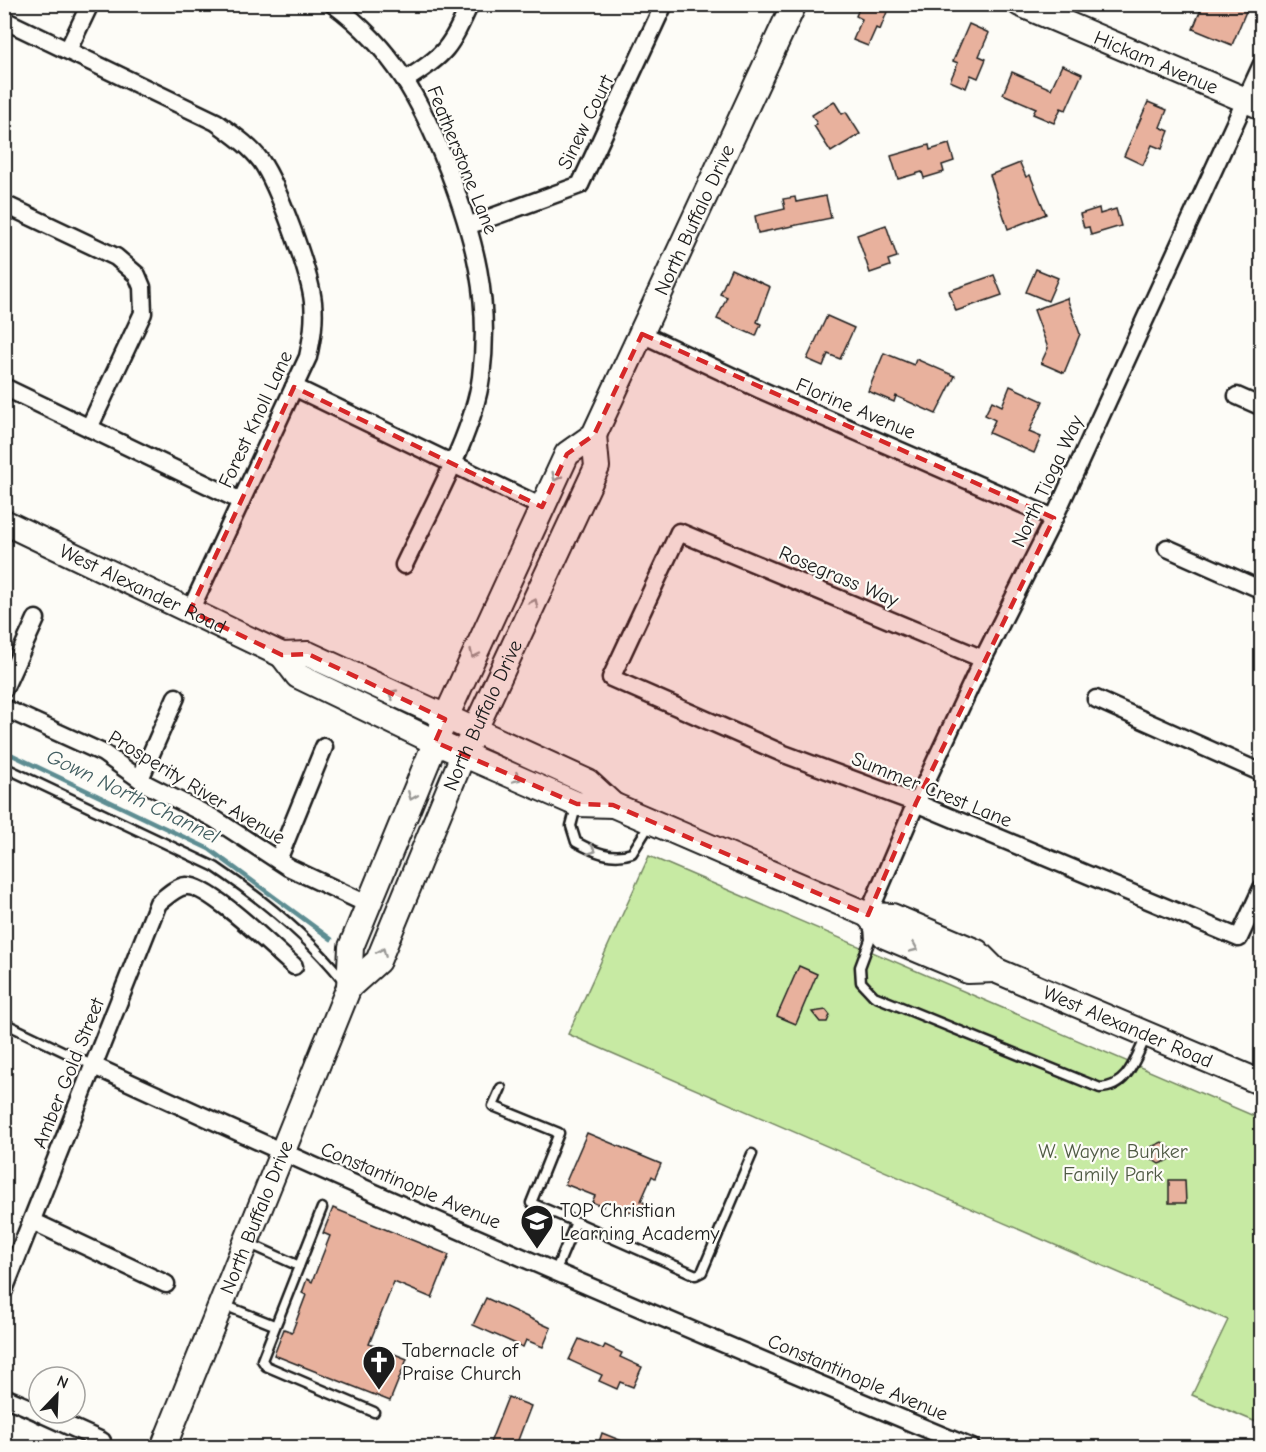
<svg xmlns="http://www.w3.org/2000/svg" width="1266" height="1452" viewBox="0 0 1266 1452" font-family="'Comic Neue',sans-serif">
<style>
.green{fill:#c7eaa3;stroke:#728360;stroke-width:1.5}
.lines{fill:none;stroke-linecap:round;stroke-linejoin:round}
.stream{stroke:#5d8d92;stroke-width:4.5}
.building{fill:#e8b19d;stroke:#1c1c1c;stroke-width:1.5}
.lane-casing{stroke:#1c1c1c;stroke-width:13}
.street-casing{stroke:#1c1c1c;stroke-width:21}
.secondary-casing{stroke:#1c1c1c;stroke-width:28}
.lane{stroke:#fdfcf7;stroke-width:8}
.street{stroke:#fdfcf7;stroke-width:16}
.secondary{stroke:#fdfcf7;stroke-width:24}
.oneway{stroke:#989794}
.marked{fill:#d62828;fill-opacity:0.2;stroke:#d62828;stroke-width:4.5;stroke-dasharray:12 8;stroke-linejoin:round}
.labels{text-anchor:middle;stroke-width:4.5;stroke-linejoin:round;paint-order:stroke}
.street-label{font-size:20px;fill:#1c1c1c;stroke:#fdfcf7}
.park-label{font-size:20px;fill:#4f5a44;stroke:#fdfcf7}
.poi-label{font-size:20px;fill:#1c1c1c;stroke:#fdfcf7;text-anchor:start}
.water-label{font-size:21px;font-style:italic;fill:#425e61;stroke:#fdfcf7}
</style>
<rect width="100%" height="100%" fill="#fdfcf7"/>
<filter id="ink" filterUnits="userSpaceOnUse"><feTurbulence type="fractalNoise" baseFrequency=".0167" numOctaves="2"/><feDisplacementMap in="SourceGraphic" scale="12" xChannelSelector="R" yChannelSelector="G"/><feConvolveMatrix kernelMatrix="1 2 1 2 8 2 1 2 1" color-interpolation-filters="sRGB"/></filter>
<g filter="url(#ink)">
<polygon class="green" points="649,856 1261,1119 1261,1424 1192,1395 1228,1320 568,1034"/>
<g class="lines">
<polyline class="stream" points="4,751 209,849 331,939"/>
</g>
<g class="building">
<polygon points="861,4 890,4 880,30 876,28 868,46 853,40 862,19 856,16"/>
<polygon points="1203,4 1249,4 1232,45 1193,29"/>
<polygon points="969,24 989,33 979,56 986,59 978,78 971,75 966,88 950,81 958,63 953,61"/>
<polygon points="1062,65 1082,74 1066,110 1061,108 1054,123 1033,114 1036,108 1003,94 1012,72 1051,89"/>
<polygon points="834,101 842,114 846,112 860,134 831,152 814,126 817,124 812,115"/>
<polygon points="1148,102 1167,110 1160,127 1169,131 1162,149 1152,145 1143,165 1124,156"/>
<polygon points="949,144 954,161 942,165 944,172 924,178 922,172 898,179 891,156 929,145 930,150"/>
<polygon points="1020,163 1026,177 1030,175 1046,214 1008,229 990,175"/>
<polygon points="826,196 831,218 758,233 755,216 785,209 783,199 795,197 796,202"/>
<polygon points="1099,208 1100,214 1116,209 1121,226 1091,235 1089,227 1084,228 1080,214"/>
<polygon points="886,225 897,257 888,260 890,266 870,273 857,235"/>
<polygon points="731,269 770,287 757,322 761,324 756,336 717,319 727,297 720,294"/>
<polygon points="1036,269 1058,278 1048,301 1026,292"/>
<polygon points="994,275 1002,295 956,311 949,291"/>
<polygon points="1067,298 1080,334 1064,373 1041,363 1048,348 1034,310"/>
<polygon points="827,316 854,328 840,359 828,354 823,366 807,359"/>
<polygon points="884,353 914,365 916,359 955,376 936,414 896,396 894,402 868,391"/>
<polygon points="1010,386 1043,401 1029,432 1041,437 1034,453 989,433 995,420 985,415 992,401 1002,406"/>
<polygon points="799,966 817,974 796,1024 777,1016"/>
<polygon points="826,1010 830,1015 827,1022 820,1022 812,1012"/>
<polygon points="587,1133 661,1164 655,1178 652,1176 641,1201 645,1203 640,1216 605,1201 603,1207 592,1202 595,1196 565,1184"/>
<polygon points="1162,1142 1170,1148 1169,1160 1159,1164 1150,1158 1151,1147"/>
<polygon points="1169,1180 1185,1180 1186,1203 1169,1203"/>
<polygon points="333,1208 449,1255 432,1298 394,1282 369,1344 407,1359 390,1401 274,1355 284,1329 292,1332 306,1295 302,1293 307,1279 312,1282 330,1236 323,1233"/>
<polygon points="486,1298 551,1328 543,1347 526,1340 523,1347 473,1325"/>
<polygon points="579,1339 603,1349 605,1345 622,1353 620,1357 642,1367 633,1387 620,1382 617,1389 599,1381 602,1375 569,1360"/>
<polygon points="508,1397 531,1406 515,1448 488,1448"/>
<polygon points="602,1433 637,1447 637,1448 597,1448"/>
</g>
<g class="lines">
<g class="lane-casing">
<g id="lane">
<path d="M4,767l211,100c46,31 93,69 128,113"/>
<path d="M576,807l-5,19 5,16c18,10 36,18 56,11l18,-29"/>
<path d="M869,926l1,14 -10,27 1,15 13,14 226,92c28,-1 35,-29 46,-51"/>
<polyline points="4,1023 94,1066"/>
<polyline points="501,1088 493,1106 559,1133 531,1203 576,1222"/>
<polyline points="322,1208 262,1360 266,1366 374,1412"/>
<polyline points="248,1243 299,1266"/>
<polyline points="556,1270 576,1222 696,1275 702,1272 752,1154"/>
<polyline points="224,1305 274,1325"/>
</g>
</g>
<g class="street-casing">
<g id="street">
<path d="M333,4c61,45 88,97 115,165 27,71 43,131 33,208 -7,56 -52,135 -77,188"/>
<path d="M4,20l212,102c16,12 33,23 45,39 17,24 49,112 52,141 2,19 -1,36 -5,55l-118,254"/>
<polyline points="68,50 90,4"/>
<path d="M407,79c40,-25 43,-32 63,-75"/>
<polyline points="4,204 116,257 137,275 142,287 143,313 89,428"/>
<polyline points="470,225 580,185 664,4"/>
<polyline points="642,334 761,390 1054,518"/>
<polyline points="4,387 241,501"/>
<polyline points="294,387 542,507"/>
<polyline points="1237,396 1262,407"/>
<polyline points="1167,548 1262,590"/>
<polyline points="983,659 679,532 611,678 784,754 916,803 1239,938 1262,888"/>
<polyline points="4,689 36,619"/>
<polyline points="1096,699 1262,773"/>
<polyline points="4,708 103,753 148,785 213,818 288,867 367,904"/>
<polyline points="140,779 176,697"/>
<polyline points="278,860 324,747"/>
<polyline points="868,915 916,803 983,659 1054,518 1262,64"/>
<path d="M94,1066c289,134 583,259 878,382"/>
<polyline points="32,1221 166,1284"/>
<path d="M4,1290l154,-387c8,-6 17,-16 28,-17 23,-2 88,63 108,80"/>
<polyline points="4,1397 39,1412"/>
<polyline points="40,1413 102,1441"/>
</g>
</g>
<g class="secondary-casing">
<g id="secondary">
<path id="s1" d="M1020,4l242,103"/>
<path id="s2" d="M4,522l278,133 26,-1 280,128 25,23 255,110 24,1 85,36 18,18 267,113"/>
<polyline points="282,655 298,676 435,742 577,804 613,805"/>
<polyline points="868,915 885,936 968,971 995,970"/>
<path id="s3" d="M349,987l29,-26 85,-206 134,-288 -3,-32"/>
<path id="s4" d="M163,1448l186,-461 2,-40 94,-228 122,-265 27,-19 200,-431"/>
</g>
</g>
<use href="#lane" class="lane"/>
<use href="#street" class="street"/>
<use href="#secondary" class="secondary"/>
</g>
<defs><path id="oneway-chevron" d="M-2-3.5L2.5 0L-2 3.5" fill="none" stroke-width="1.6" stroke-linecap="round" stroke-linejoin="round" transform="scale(1.5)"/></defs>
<g class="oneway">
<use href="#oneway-chevron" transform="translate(556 477) rotate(116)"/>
<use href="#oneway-chevron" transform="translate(534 603) rotate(-65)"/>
<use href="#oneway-chevron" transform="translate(474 654) rotate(115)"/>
<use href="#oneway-chevron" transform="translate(392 694) rotate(-155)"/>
<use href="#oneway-chevron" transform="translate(517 778) rotate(23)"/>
<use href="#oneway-chevron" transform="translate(412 796) rotate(112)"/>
<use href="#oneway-chevron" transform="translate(592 850) rotate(21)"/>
<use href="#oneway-chevron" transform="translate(914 948) rotate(23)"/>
<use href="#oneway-chevron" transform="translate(382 952) rotate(-67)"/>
</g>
</g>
<path class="marked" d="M642,334l412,184 -138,285 -48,112 -255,-110 -36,-1 -142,-62 10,-23 -137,-65 -26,1 -92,-44 104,-224 248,120 25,-53 27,-19z"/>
<defs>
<g id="school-pin" transform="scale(1.725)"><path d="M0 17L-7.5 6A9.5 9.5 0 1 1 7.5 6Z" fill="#1c1c1c" stroke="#fdfcf7"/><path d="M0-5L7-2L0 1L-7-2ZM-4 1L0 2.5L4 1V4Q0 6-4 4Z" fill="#fff"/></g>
<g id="church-pin" transform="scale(1.725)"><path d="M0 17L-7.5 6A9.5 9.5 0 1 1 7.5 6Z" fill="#1c1c1c" stroke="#fdfcf7"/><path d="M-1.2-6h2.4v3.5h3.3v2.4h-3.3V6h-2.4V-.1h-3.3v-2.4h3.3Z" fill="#fff"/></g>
</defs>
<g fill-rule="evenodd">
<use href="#school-pin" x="537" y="1221"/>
<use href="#church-pin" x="379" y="1362"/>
</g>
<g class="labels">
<g class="street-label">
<text dy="7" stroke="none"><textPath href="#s1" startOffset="148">Hickam Avenue</textPath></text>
<text transform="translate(585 122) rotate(-64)" y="7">Sinew Court</text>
<text transform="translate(463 160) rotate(68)" y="7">Featherstone Lane</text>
<text dy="7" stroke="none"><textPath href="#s4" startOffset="1346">North Buffalo Drive</textPath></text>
<text transform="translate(856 408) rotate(23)" y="7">Florine Avenue</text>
<text transform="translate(255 419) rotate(-65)" y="7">Forest Knoll Lane</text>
<text transform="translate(1047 481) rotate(-65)" y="7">North Tioga Way</text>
<text transform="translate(839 576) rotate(23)" y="7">Rosegrass Way</text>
<text dy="7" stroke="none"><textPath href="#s2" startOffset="154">West Alexander Road</textPath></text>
<text dy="7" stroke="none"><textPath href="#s3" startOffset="306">North Buffalo Drive</textPath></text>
<text transform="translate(197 787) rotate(31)" y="7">Prosperity River Avenue</text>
<text transform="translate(932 789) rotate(22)" y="7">Summer Crest Lane</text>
<text dy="7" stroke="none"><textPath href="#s2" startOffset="1240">West Alexander Road</textPath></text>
<text transform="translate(68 1073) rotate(-68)" y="7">Amber Gold Street</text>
<text transform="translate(411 1185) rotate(23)" y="7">Constantinople Avenue</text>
<text dy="7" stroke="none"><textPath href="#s4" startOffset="249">North Buffalo Drive</textPath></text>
<text transform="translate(858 1377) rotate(23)" y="7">Constantinople Avenue</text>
</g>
<g class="park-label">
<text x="1113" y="1158">W. Wayne Bunker<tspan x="1113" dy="23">Family Park</tspan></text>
</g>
<g class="poi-label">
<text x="560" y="1217">TOP Christian<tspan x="560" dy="23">Learning Academy</tspan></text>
<text x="402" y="1357">Tabernacle of<tspan x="402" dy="23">Praise Church</tspan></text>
</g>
<g class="water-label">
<text transform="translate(133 796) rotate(26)" y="7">Gown North Channel</text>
</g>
</g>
<rect width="1266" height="1452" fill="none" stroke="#fdfcf7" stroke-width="24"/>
<rect x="12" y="12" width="1242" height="1428" fill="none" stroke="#1c1c1c" stroke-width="2" filter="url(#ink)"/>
<g transform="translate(57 1395) rotate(23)"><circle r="28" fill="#fdfcf7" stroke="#a3a29f" stroke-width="1.5"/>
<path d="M0-4.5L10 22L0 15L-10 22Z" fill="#1c1c1c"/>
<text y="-9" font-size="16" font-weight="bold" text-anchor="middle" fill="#1c1c1c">N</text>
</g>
</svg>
